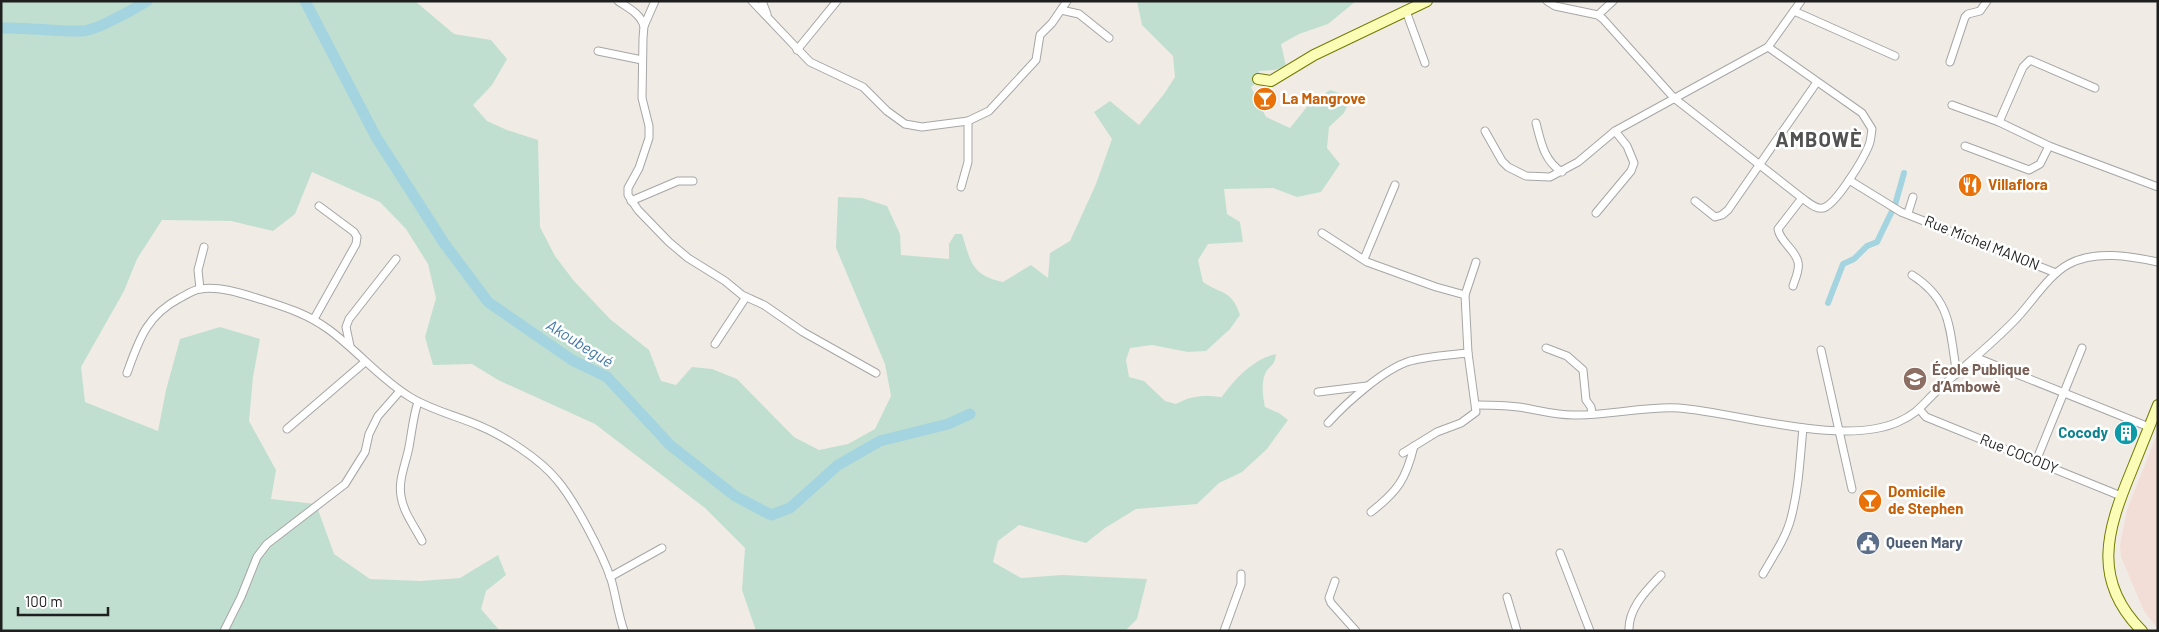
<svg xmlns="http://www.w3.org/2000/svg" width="2159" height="632" viewBox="0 0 2159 632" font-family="Barlow,sans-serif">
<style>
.military{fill:#f2ded7}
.wetland{fill:#c1dfd0}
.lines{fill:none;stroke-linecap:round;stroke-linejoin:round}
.canal{stroke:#a3d4e0;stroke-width:6}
.river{stroke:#a3d4e0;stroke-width:11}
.street-casing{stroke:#a6a6a6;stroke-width:9}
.secondary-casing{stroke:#727b00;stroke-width:12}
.street{stroke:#fff;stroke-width:7}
.secondary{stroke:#fbfcb6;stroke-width:10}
.labels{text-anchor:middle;stroke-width:5;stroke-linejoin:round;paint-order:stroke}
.food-label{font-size:15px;font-weight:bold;fill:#c56008;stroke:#fff;text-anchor:start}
.street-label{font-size:15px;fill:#1f1f1f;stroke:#fff}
.education-label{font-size:15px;font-weight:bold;fill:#785e54;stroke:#fff;text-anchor:start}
.culture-label{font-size:15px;font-weight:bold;fill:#0d838f;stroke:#fff;text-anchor:end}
.service-label{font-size:15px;font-weight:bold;fill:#4e5e75;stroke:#fff;text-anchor:start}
.water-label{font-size:16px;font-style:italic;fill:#447aab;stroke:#fff}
.district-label{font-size:20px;font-weight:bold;letter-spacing:1px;fill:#525252;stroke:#fff}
</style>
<rect width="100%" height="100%" fill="#f0ece5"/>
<polygon class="military" points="2158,432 2158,629 2144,611 2121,557 2120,545 2127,510"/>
<path class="wetland" d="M1,1h414l39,33 37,6 16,19 -15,26 -19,20 14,16 20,9 31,10 2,87 15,29 19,25 36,38 39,31 12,31 15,4 16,-18 20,2 25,10 57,58 25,13 29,-6 27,-15 16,-33 -6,-32 -49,-116 2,-51 24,1 25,8 13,28 1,21 48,4v-15l6,-10h7c9,28 9,41 41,48l28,-17 17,13 2,-25 20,-12 26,-57 16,-45 -18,-27 16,-11 29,24 25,-31 11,-17 -2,-21 -31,-31 -5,-24h219l-28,23 -29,10 -18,10 5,22 -11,4 -16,1 -1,11 -7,5 15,30 24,11 20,-25 20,-13 22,7 -8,16 -15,14 -2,21 13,16 -19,28 -24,5 -24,-9 -49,1 3,25 13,8 3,20 -35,2 -10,16 5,22c20,13 29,8 37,33l-10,14 -24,22 -18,1 -36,-7 -22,3 -4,12 3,17 15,4 21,20 11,3c16,-9 28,-9 46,-7 12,-18 33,-39 54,-43 -1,13 -7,11 -11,20 -4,10 -2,23 0,33l14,6 9,7 -21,29 -25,23 -23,11 -22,21 -61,5 -31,19 -19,15 -67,-18 -21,16 -5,21 28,16 41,-3 85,4 -10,40 -12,12h-369l-14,-41 3,-42 -40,-40 -110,-84 -97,-44 -26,-16 -39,1 -8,-28 11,-39 -8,-34 -22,-35 -26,-27 -68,-30 -17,42 -22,17 -42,-10 -69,-1 -25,39 -13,32 -43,76 4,35 73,29 8,-41 14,-51 40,-12 40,12 -7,38 -4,44 27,49 -5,29 45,5 18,50 36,25 50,2 40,-3 38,-23 8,20 -20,16 -5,18 19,22h-499z"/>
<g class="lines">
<polyline class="canal" points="1828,303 1843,264 1854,259 1867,246 1877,242 1895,205 1904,173"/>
<g class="river">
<polyline points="305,1 376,137 444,243 488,302 572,360 607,377 670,445 735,496 771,515 790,508 838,465 880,441 948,424 970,414"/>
<path d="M1,28c28,-1 55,4 82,3 14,-1 51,-22 64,-30"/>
</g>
<g class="street-casing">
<g id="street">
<path d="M618,1c10,7 22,12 26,25"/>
<polyline points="655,1 644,26 643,38 642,98 649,126 649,138 639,168 628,188 628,195 638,210 669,242 688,258 725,281 742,295 764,305 803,332 876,373"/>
<polyline points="752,1 810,62 863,87 887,111 905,124 922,127 968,121 989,111 1036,60 1040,35 1052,23 1067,1"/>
<polyline points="762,1 767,14"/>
<path d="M1547,1l8,5 43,9 5,4 71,79 128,100c6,4 14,12 21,10 13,-3 41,-50 46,-63 2,-5 2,-10 3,-16l-10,-16 -94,-66"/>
<polyline points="1061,10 1079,14 1109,38"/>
<polyline points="1406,11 1425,63"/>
<polyline points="1794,11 1895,56"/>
<polyline points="1598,15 1613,1"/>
<polyline points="797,50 837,1"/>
<polyline points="598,51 642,60"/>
<polyline points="1950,62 1965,17 1968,14 1980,11 1987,1"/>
<polyline points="1952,105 1999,122 2049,146 2158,187"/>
<polyline points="1999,122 2023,67 2030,60 2095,88"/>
<path d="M1536,123c5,19 8,38 26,49"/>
<polyline points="1485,131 1502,161 1508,167 1526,176 1550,177 1578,162 1615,131 1768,47 1801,1"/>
<polyline points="1965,146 2029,170 2040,164 2049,146"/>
<polyline points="1849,180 1901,212 2056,273"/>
<polyline points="961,187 968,162 968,121"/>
<polyline points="631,201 678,181 693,181"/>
<polyline points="1695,201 1715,217 1722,215 1728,210 1817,82"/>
<polyline points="1596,213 1631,171 1634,163 1627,146 1615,131"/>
<polyline points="1908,213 1913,197"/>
<polyline points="1322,233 1367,262 1436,287 1465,295 1468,353"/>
<polyline points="1364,259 1395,185"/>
<path d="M1912,275c41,26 37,56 45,99"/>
<path d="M1793,286c2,-7 7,-16 5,-24 -3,-13 -18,-20 -20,-33l24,-31"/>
<polyline points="200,289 198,270 204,247"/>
<polyline points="1465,295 1476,262"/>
<polyline points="314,319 356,244 357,237 354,232 319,206"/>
<polyline points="715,344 746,297"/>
<polyline points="350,346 346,327 349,319 396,259"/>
<polyline points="1546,348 1567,356 1583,370 1586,400 1591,407 1592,414"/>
<polyline points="1821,350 1852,489"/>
<polyline points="1977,358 2149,427"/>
<path d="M127,373c12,-33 19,-57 53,-75 6,-3 13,-8 20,-9 22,-3 43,5 63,11 25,8 44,14 65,29 29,21 51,49 82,68 21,13 47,19 70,29 24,10 60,33 77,54 18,21 45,73 54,99 5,17 7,35 13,52"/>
<polyline points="1318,392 1367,386"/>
<path d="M418,402c-5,15 -6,29 -9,45 -3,16 -11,33 -8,49 2,16 14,31 21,45"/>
<path d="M1476,405c17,0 33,0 49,3 16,3 32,7 48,7 36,1 70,-9 106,-7 61,5 163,39 219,14 21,-9 25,-19 41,-33 25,-23 51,-43 75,-68 17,-17 34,-46 55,-57 26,-14 61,-8 89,-2"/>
<polyline points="1920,410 1926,417 2121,496"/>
<path d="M1328,423c19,-21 56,-54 82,-62 19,-5 39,-6 58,-8l8,59 -15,11 -24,9 -34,21"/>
<polyline points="287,429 365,362"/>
<polyline points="2036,461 2082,348"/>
<path d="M1371,512c27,-21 35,-33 43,-66"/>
<polyline points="1560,553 1590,631"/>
<path d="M1763,574c10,-18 23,-36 28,-56 8,-30 9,-60 12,-90"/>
<polyline points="610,577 662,548"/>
<polyline points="1335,581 1329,598 1331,603 1356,631"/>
<polyline points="1507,597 1517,631"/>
<polyline points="224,631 241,597 257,557 267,544 345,484 365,452 369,434 378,416 400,391"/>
<polyline points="1224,631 1241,584 1241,574"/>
<path d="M1629,631c-1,-23 18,-41 32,-56"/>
</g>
</g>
<g class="secondary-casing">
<g id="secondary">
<polyline points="1258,79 1271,81 1314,55 1427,1"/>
<path d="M2142,631c-51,-51 -35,-101 -11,-159 9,-22 18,-45 27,-67"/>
</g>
</g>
<use href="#street" class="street"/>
<use href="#secondary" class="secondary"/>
</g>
<defs>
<g id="bar-disc" transform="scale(1.25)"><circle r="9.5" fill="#e8710a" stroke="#fff"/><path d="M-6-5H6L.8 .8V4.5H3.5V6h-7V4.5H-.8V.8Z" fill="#fff"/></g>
<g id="restaurant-disc" transform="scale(1.25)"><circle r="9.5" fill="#e8710a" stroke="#fff"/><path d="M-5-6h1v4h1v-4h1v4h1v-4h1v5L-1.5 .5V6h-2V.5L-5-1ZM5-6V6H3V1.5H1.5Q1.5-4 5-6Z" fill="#fff"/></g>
<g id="school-disc" transform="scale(1.25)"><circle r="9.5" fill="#8d6e63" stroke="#fff"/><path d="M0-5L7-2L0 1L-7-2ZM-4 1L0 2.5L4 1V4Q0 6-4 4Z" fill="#fff"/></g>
<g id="building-disc" transform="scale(1.25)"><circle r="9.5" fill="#0f9aa8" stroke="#fff"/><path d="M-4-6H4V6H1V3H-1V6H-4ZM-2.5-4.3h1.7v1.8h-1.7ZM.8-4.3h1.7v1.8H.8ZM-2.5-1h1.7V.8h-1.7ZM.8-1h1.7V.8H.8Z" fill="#fff"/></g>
<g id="civic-disc" transform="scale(1.25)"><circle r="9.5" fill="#5c6f8a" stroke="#fff"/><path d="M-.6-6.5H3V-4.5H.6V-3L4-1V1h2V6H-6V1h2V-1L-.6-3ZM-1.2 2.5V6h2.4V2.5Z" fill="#fff"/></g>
</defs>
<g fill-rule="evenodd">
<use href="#bar-disc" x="1265" y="99"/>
<use href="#restaurant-disc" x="1970" y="185"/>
<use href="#school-disc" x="1915" y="379"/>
<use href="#building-disc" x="2126" y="433"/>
<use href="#bar-disc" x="1870" y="501"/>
<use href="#civic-disc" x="1868" y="543"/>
</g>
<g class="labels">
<g class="food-label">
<text x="1282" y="104">La Mangrove</text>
<text x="1988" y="190">Villaflora</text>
<text x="1888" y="497">Domicile<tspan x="1888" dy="17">de Stephen</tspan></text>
</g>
<g class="street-label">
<text transform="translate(1982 243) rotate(22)" y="5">Rue Michel MANON</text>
<text transform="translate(2019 454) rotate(22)" y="5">Rue COCODY</text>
</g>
<g class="education-label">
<text x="1932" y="375">École Publique<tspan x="1932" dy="17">d’Ambowè</tspan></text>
</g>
<g class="culture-label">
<text x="2108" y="438">Cocody</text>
</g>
<g class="service-label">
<text x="1886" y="548">Queen Mary</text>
</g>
<g class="water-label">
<text transform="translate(580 343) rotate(32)" y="6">Akoubegué</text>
</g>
<g class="district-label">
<text x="1819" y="147">AMBOWÈ</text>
</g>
</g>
<rect width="2159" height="632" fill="none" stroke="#1f1f1f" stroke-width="5"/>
<path d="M18 607v8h90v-8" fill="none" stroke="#1f1f1f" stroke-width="2.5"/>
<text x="25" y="607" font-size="15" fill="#1f1f1f" stroke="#ffffff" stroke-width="4" paint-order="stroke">100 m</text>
</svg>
